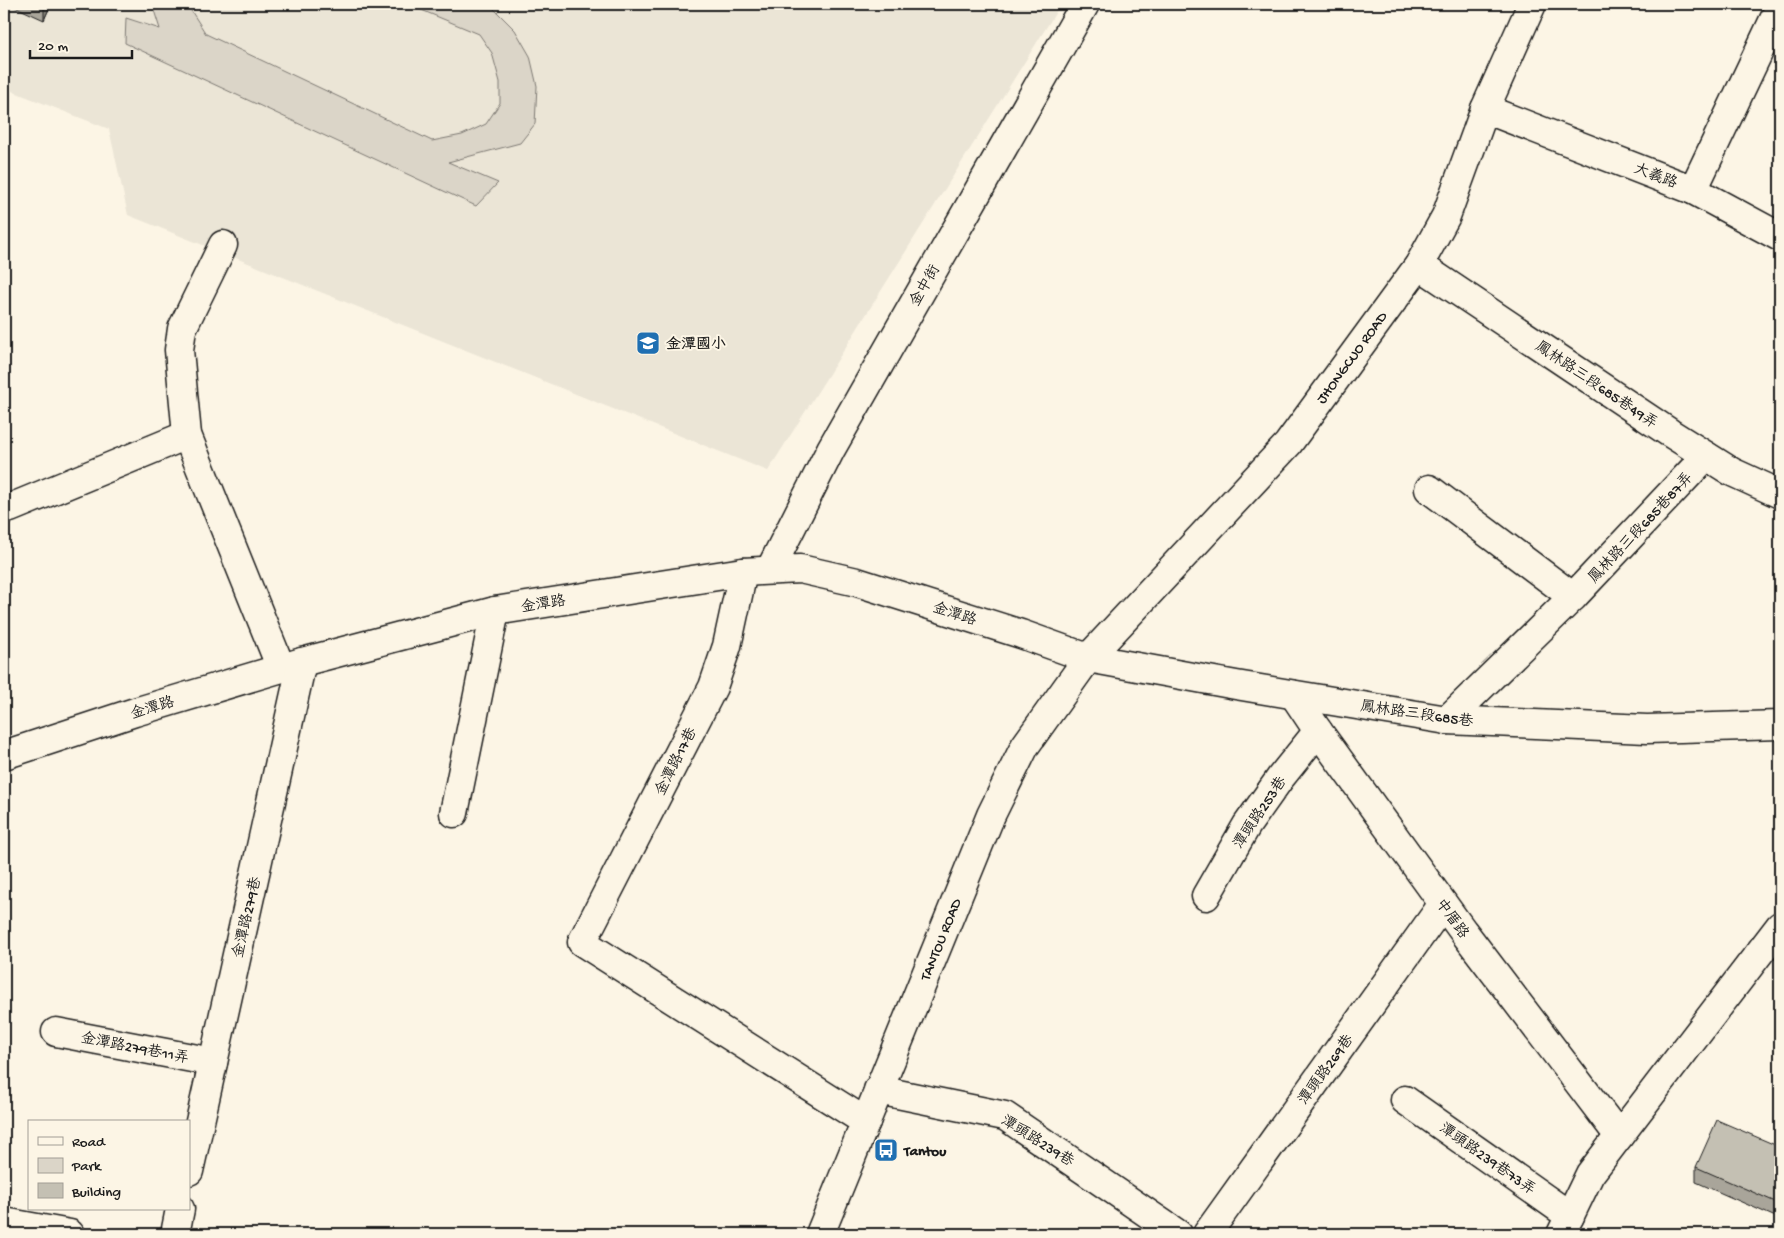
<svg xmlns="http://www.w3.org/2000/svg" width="1784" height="1238" viewBox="0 0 1784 1238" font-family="'Gochi Hand','LXGW WenKai TC',sans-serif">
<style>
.built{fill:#ebe5d6}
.green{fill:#dbd5c8;stroke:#7c7872}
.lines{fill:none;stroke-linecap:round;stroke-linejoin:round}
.minor-casing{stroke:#1c1c1c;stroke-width:31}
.minor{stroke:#fcf5e5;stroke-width:28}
.wall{fill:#a9a59a;stroke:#1c1c1c}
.shaded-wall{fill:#89867d;stroke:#1c1c1c}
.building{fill:#c4c0b3;stroke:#1c1c1c}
.labels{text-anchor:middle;stroke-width:4;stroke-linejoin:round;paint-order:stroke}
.street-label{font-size:15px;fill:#1c1c1c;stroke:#fcf5e5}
.poi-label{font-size:15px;font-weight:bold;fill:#1c1c1c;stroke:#fcf5e5;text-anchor:start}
</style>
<rect width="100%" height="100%" fill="#fcf5e5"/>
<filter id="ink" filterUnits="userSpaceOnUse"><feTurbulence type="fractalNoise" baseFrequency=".02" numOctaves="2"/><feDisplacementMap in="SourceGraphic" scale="10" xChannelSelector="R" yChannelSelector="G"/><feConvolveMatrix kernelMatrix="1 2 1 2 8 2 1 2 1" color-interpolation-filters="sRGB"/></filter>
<g filter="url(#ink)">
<polygon class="built" points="4,4 1061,4 768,471 128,215 109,129 4,88"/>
<polygon class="green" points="152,4 189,4 190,9 206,34 432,141 462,135 486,124 500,103 500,82 492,53 479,34 407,4 484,4 493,8 515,30 530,56 537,86 535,124 520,143 448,162 498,183 476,206 125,43 126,18 160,29"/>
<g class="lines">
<g class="minor-casing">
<g id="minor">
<polyline points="1485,109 1693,190 1780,7"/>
<polyline points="1693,190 1780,237"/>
<polyline points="223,245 182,329 179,350 187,435 281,668"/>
<polyline points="1419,265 1670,433 1732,472 1780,494"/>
<polyline points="1429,489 1573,597"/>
<polyline points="10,508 187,435"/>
<polyline points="770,570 831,449 1085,4"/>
<polyline points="743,572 727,646 713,687 582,942 866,1122"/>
<polyline points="1294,695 1318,731 1463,931 1619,1136"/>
<polyline points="1447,720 1573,597 1706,456"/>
<polyline points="4,755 135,712 302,662 495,611 743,572 800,569 857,582 1021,634 1088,658 1236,685 1447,720 1647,729 1780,725"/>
<polyline points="454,813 495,611"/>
<polyline points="1206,896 1247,825 1281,777 1318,731"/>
<polyline points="56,1032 213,1062"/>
<polyline points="878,1090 1005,1116 1178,1234"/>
<polyline points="1405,1100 1570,1216"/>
<polyline points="189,1171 302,662"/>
<polyline points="4,1222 70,1234"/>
<polyline points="175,1234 180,1209"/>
<polyline points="820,1234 991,815 1025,746 1088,658 1288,444 1419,265 1446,216 1485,109 1532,4"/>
<polyline points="1207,1234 1443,904"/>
<polyline points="1561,1234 1590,1174 1780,926"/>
</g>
</g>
<use href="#minor" class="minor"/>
</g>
<g class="wall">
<polygon points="9,4 51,4 44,20"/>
<polygon points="1780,1147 1780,1219 1696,1182 1696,1167"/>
</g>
<polygon class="shaded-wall" points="44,4 51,4 44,20"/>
<polygon class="building" points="1717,1120 1780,1147 1780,1204 1696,1167"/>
</g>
<defs>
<g id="school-square" transform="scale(1.25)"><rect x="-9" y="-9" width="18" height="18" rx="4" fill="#1f6fb2" stroke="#fcf5e5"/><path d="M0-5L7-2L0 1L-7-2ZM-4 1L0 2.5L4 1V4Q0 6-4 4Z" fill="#fff"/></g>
<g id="bus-square" transform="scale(1.25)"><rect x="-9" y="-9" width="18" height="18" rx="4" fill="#1f6fb2" stroke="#fcf5e5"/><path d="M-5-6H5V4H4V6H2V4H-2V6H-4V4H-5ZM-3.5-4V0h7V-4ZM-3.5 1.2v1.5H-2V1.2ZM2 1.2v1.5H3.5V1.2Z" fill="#fff"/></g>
</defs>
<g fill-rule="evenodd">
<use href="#school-square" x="648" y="343"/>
<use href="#bus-square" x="886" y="1150"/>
</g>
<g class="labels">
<g class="street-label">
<text transform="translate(1656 175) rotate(21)" y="5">大義路</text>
<text transform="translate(924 285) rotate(-60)" y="5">金中街</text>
<text transform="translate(1351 357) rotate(-54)" y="5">JHONGCUO ROAD</text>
<text transform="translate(1597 384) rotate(34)" y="5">鳳林路三段685巷49弄</text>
<text transform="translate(1640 527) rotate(-47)" y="5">鳳林路三段685巷87弄</text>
<text transform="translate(543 603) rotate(-9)" y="5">金潭路</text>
<text transform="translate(955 613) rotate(18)" y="5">金潭路</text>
<text transform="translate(152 707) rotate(-17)" y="5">金潭路</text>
<text transform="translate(1417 713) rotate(8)" y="5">鳳林路三段685巷</text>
<text transform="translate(675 761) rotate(-63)" y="5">金潭路17巷</text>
<text transform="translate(1259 812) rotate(-56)" y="5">潭頭路253巷</text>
<text transform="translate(246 917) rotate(-77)" y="5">金潭路279巷</text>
<text transform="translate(1453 918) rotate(54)" y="5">中厝路</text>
<text transform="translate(940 939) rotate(-68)" y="5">TANTOU ROAD</text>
<text transform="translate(135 1047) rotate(11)" y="5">金潭路279巷11弄</text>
<text transform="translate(1325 1069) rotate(-54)" y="5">潭頭路269巷</text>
<text transform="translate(1038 1140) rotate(32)" y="5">潭頭路239巷</text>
<text transform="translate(1488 1158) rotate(35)" y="5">潭頭路239巷73弄</text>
</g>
<g class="poi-label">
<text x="666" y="348">金潭國小</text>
<text x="904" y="1155">Tantou</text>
</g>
</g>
<rect width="1784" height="1238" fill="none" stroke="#fcf5e5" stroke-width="20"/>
<rect x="10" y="10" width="1764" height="1218" fill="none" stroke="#1c1c1c" stroke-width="2" filter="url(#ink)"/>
<rect x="28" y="1120" width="162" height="90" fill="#fcf5e5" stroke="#a29e95"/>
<rect x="38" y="1137" width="25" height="8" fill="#fcf5e5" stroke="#a29e95"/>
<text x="72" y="1146" font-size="15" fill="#1c1c1c">Road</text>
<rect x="38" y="1158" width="25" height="15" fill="#dbd5c8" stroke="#a29e95"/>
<text x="72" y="1170" font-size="15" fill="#1c1c1c">Park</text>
<rect x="38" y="1183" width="25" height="15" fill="#c4c0b3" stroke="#a29e95"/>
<text x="72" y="1196" font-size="15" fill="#1c1c1c">Building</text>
<path d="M30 50v8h102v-8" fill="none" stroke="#1c1c1c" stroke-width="2.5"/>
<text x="38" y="50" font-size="15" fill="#1c1c1c" stroke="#fcf5e5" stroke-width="4" paint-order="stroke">20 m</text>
</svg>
